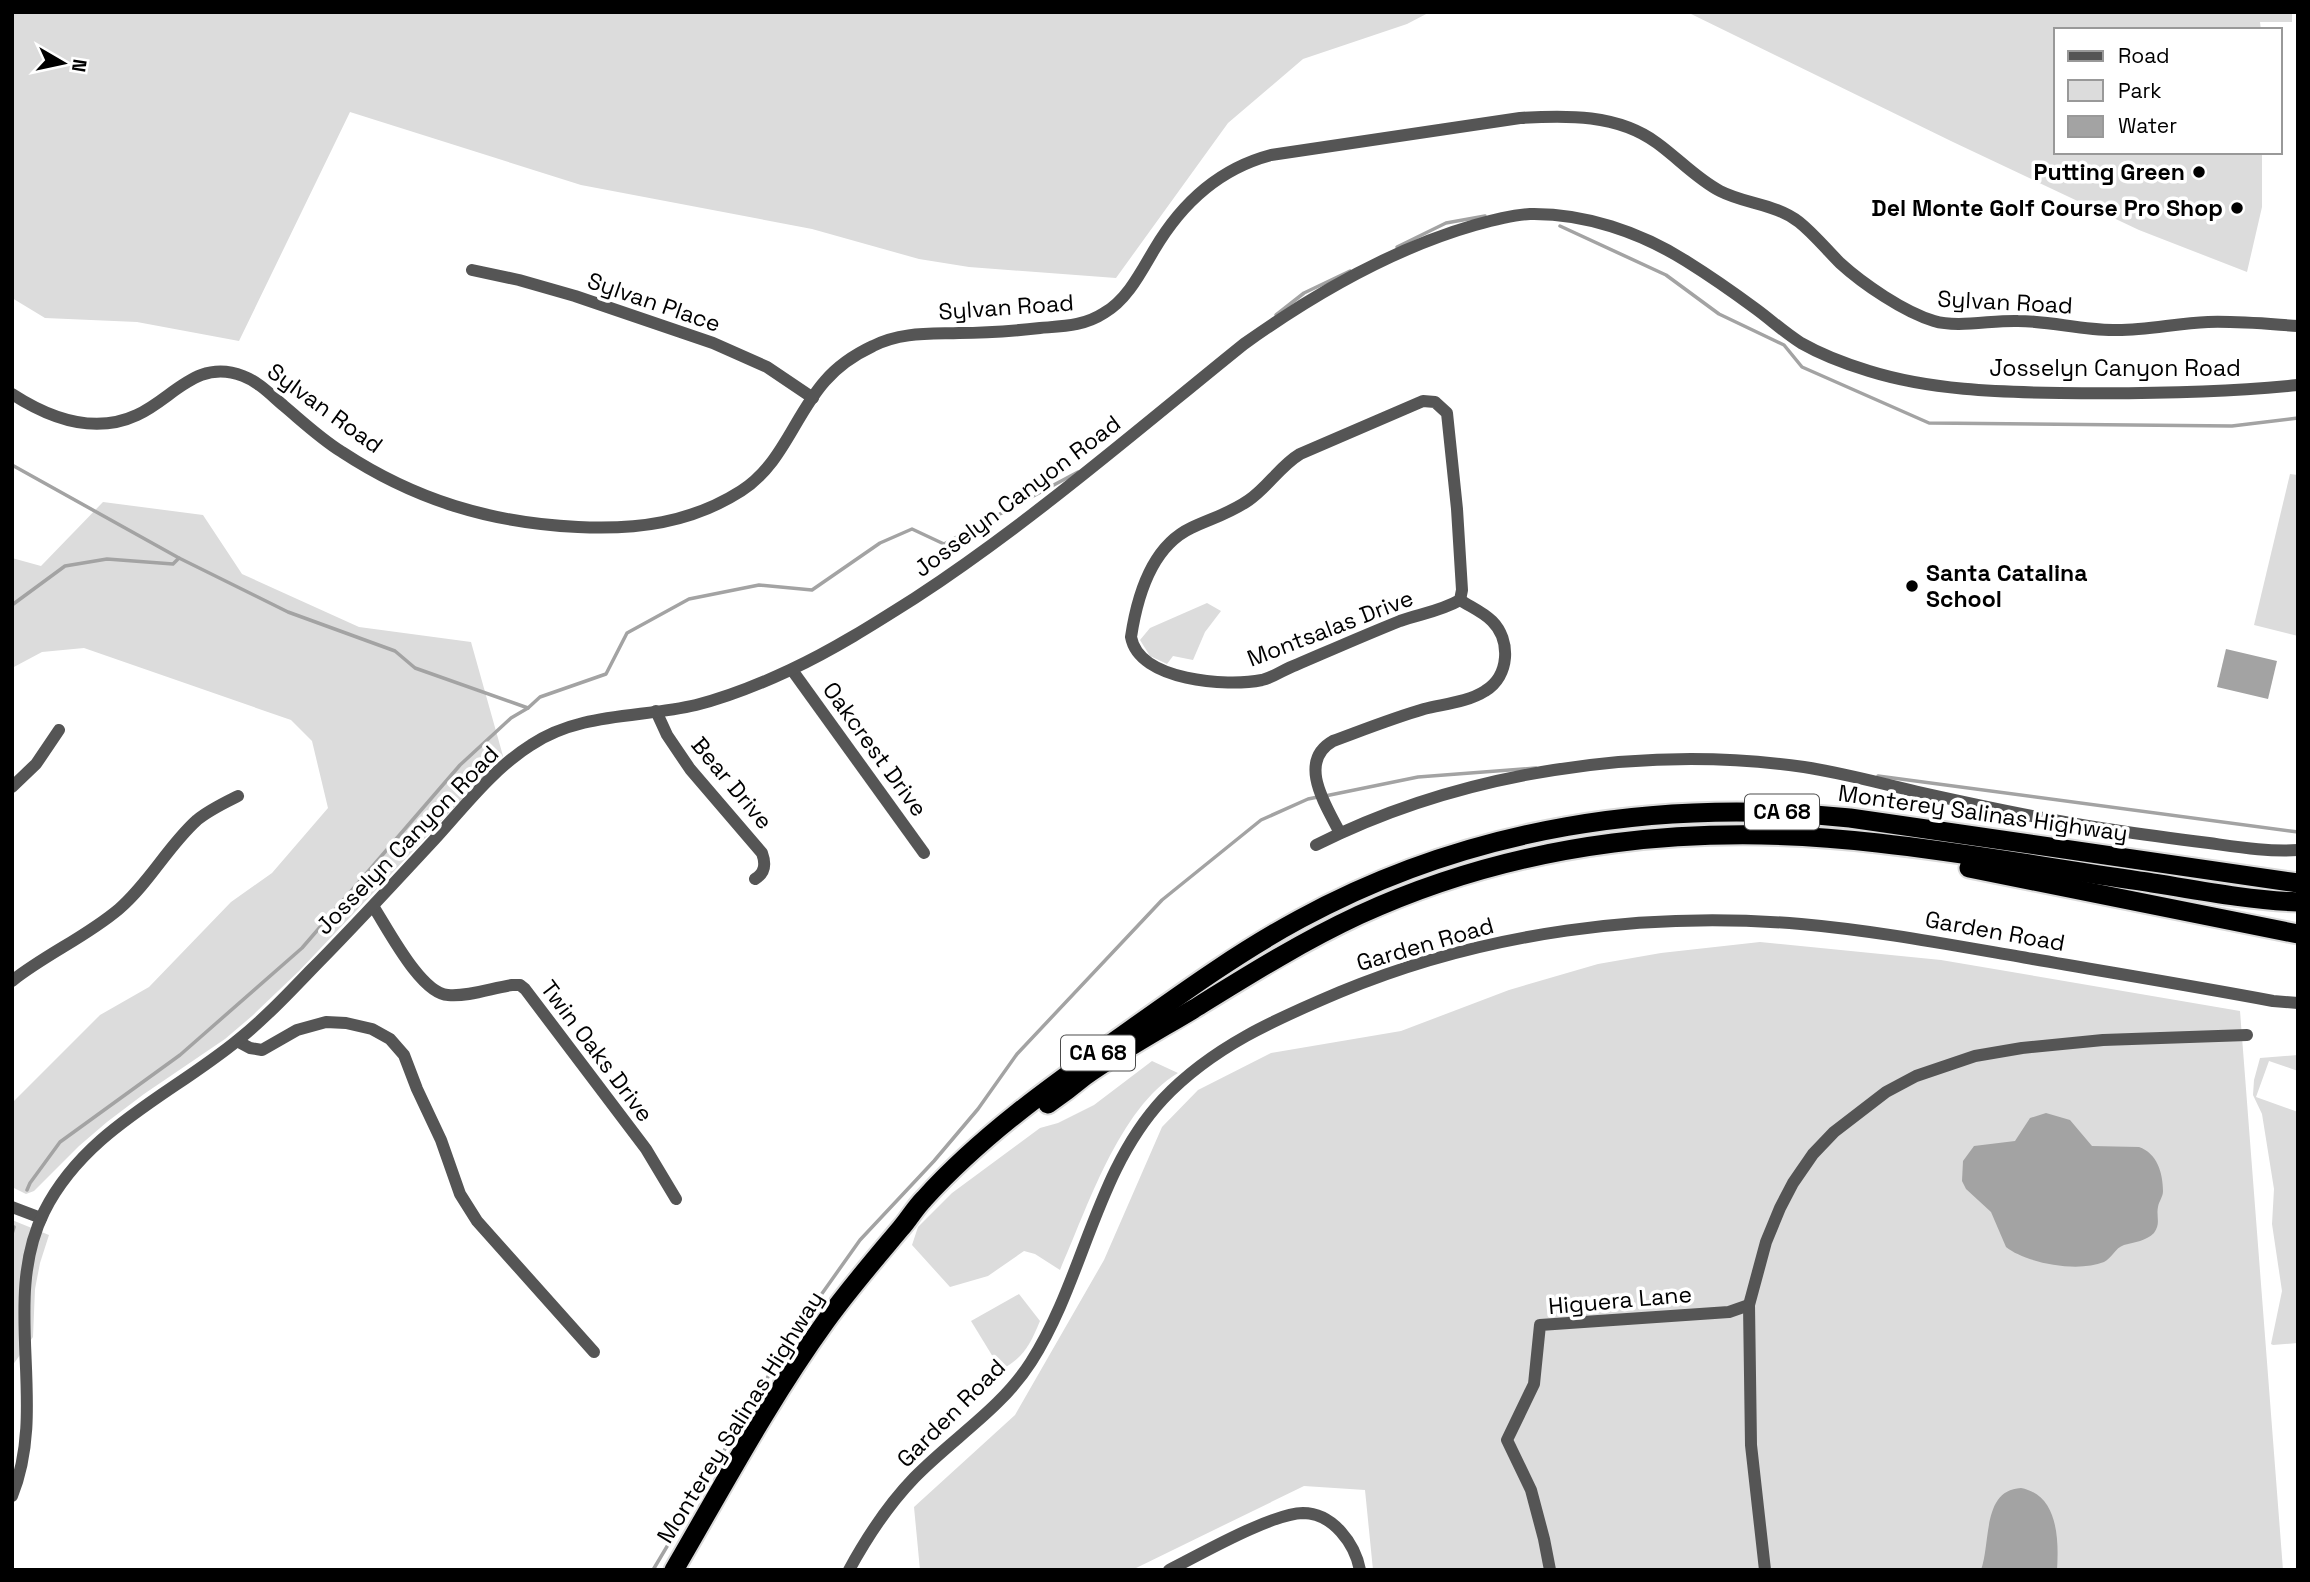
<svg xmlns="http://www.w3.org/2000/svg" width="2310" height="1582" viewBox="0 0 2310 1582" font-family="'Space Grotesk',sans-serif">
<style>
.green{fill:#dcdcdc}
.water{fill:#a3a3a3}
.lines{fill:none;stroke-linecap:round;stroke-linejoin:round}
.stream{stroke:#a3a3a3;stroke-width:3.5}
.highway-casing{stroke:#dbdbdb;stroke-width:23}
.minor{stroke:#555;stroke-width:12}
.highway{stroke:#000;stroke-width:19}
.poi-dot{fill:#000;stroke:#fff;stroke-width:2.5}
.labels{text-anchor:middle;stroke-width:7;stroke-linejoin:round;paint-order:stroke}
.shield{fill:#fff;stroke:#4c4c4c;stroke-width:2}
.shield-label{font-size:21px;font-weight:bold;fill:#000}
.poi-label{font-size:23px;font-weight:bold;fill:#000;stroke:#fff;text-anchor:end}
.street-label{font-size:23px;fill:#000;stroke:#fff}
</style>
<rect width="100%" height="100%" fill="#fff"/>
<g class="green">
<polygon points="12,12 1430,12 1407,24 1303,59 1228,123 1116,278 969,267 919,259 812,229 581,185 350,112 239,341 137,322 45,318 12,298"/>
<polygon points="1687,12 2292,12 2292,22 2260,22 2261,30 2056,30 2056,152 2262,152 2262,207 2247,272 2139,230 1953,142"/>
<polygon points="2290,474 2298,475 2298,636 2254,625"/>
<polygon points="103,502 203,515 242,574 359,627 471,642 503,756 299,971 252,1016 225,1039 144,1094 107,1122 79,1146 34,1191 26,1194 12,1187 12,1103 100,1015 149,987 231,902 272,873 328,808 312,741 291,720 84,648 42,652 12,668 12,558 41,566"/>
<polygon points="1207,603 1221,611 1205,632 1193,660 1173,656 1167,664 1150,656 1140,640 1150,628"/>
<polygon points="1760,942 1941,960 2240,1011 2283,1570 1373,1570 1365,1490 1304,1486 1132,1570 920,1570 914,1507 1015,1415 1104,1260 1162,1127 1198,1090 1271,1053 1401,1031 1509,990 1598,964 1661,953"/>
<polygon points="2298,1055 2298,1071 2269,1061 2256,1097 2298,1112 2298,1343 2273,1345 2271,1344 2282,1291 2272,1224 2274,1189 2262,1114 2253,1095 2254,1080 2260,1058"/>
<path d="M1152,1061l26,12c-59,35 -91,136 -118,197l-25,-16 -11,-3 -36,25 -38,11 -38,-42 6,-18 34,-34 88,-65 18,-5 36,-18z"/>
<polygon points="12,1220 49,1235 40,1263 35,1289 33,1337 12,1366"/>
<path d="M1019,1294l21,27c-10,24 -16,36 -39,49l-30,-49z"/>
</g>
<g class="water">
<polygon points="2226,649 2277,661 2268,699 2217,687"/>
<path d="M2046,1113l24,7 22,26 47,1c18,6 24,26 24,44 0,6 -4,10 -5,16 -2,9 3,17 -4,26 -8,8 -19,9 -30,12 -9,3 -12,13 -20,17 -27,11 -78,1 -98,-15l-15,-35 -25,-23 -4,-8 1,-20 11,-15 41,-5 15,-23z"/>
<path d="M2021,1488c37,7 38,51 36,82h-76c10,-28 1,-80 40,-82z"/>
</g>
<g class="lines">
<g class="stream">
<polyline points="1560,226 1666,275 1719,314 1784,345 1802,367 1929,423 2232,426 2298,418"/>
<polyline points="1397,247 1446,223 1485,216"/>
<polyline points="1276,315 1304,293 1350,271"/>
<polyline points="12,465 179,558 288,612 395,651 415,668 528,708"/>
<polyline points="12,605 65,566 107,559 173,564 179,558"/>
<polyline points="1878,776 2298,832"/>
<polyline points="1325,796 1418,777 1536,768"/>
<polyline points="27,1190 30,1183 60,1142 180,1055 302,948 460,765 511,718 528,708 540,697 606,674 627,633 689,599 759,585 812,590 880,543 912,529 944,544 1078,472"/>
<polyline points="12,1234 14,1227"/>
<polyline points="653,1570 794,1333 860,1240 934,1161 978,1109 1017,1054 1162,900 1261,820 1308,799 1318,797"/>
</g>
<g class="highway-casing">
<g id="highway">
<polyline points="1969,868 2298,934"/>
<path d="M1048,1104c13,-9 25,-18 37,-28 34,-24 72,-45 107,-66 55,-34 109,-68 167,-95 163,-75 342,-93 519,-72 90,10 179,26 269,39 50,8 100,18 151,20"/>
<path d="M674,1570c49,-84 95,-170 152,-249 23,-32 49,-62 75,-93 8,-9 14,-20 23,-29 57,-63 126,-112 195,-161 59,-42 118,-85 181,-119 169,-92 360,-121 550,-101l448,65"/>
</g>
</g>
<g class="minor">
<polyline points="472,270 519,280 575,296 713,343 767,367 813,398"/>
<path d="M12,394c37,24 82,41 125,21 36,-16 59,-57 106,-39 16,6 28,19 41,30 19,16 37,33 58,46 73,48 149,71 236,75 58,3 113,-4 163,-36 42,-27 53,-75 84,-110 12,-14 31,-27 48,-35 28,-14 56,-12 86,-13 27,0 54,-2 81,-5 24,-2 44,-2 64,-15 23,-13 37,-41 50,-63 27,-46 64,-81 117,-95l249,-37c46,-3 98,-4 137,25 22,16 40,36 63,48 25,13 56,13 79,31 15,12 27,27 41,41 23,21 64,49 94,58 23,7 59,-1 84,0 32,0 63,9 95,9 32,1 63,-7 95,-8 30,-1 60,2 90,4"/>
<path d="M1423,401l12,1 12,11 10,96 5,81 -2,10c-19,11 -40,14 -60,21 -35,14 -69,29 -104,44 -12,4 -21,12 -34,15 -35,7 -123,1 -131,-43 6,-40 20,-90 60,-109 21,-10 38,-14 58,-28 19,-13 31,-34 51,-46z"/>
<polyline points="792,670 924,853"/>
<path d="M656,711l11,24 23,34 72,84c4,11 3,20 -7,26"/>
<polyline points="12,787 36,764 59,730"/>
<path d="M1340,833c-13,-26 -44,-71 -7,-92 30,-11 60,-23 91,-32 20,-5 44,-7 61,-18 25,-15 26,-51 7,-70 -9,-9 -21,-14 -32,-21"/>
<path d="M1316,845c145,-73 327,-101 488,-78 40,6 79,17 119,26 63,14 127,28 191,37 32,5 63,9 95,13 29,4 59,9 89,7"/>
<path d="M373,906c15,23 48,88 75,89 20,2 44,-7 64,-10h8l5,4 121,160 30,50"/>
<path d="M12,981c34,-27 74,-44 107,-72 31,-27 49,-63 78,-89 12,-10 27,-17 41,-24"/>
<polyline points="237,1041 250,1048 262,1050 297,1030 326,1022 346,1023 372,1029 390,1039 404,1055 417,1089 441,1140 460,1194 477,1221 594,1352"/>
<polyline points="12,1207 41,1218"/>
<path d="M12,1496c37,-91 -12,-195 32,-284 41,-82 127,-117 194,-172 26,-21 49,-45 72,-69 43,-43 83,-87 124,-131 30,-33 59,-71 97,-95 49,-33 110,-27 165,-40 32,-8 64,-21 94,-35 43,-20 84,-46 125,-72 116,-76 221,-167 329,-254 70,-50 147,-95 231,-119 18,-5 36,-10 55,-11 54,-1 110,18 156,47 24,15 47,31 70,48 15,11 29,24 45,34 21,12 45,21 68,28 61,19 128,21 191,22 79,1 159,0 238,-8"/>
<path d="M849,1570c18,-33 39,-65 65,-92 39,-40 87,-69 117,-116 53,-83 64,-190 132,-263 49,-52 113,-80 177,-107 144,-60 306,-81 461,-68 78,7 155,22 232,35 80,14 160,27 240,42l25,2"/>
<path d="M1169,1570c32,-16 101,-56 134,-57 30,0 52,31 57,57"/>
<polyline points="1550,1570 1544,1539 1531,1490 1507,1440 1534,1384 1540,1325 1729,1312 1749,1305"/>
<polyline points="1765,1570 1751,1445 1749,1305 1766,1242 1780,1208 1793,1183 1813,1154 1834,1132 1886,1092 1916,1076 1975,1056 2022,1048 2103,1040 2247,1035"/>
</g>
<use href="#highway" class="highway"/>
</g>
<g class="poi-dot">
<circle cx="2199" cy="172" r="7"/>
<circle cx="2237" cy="208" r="7"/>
<circle cx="1912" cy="586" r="7"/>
</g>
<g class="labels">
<g class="shield">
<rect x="1745" y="794.5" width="74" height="35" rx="5"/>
<rect x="1061" y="1035.5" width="74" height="35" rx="5"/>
</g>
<g class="shield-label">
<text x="1782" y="819">CA 68</text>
<text x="1098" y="1060">CA 68</text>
</g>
<g class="poi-label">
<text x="2185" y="180">Putting Green</text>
<text x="2223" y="216">Del Monte Golf Course Pro Shop</text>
<text x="1926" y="581" text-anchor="start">Santa Catalina<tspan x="1926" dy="26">School</tspan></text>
</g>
<g class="street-label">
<text transform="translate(654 302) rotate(19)" y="8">Sylvan Place</text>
<text transform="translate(2005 302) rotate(3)" y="8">Sylvan Road</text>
<text transform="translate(1006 307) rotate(-4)" y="8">Sylvan Road</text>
<text x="2115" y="376">Josselyn Canyon Road</text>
<text transform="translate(325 408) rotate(36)" y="8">Sylvan Road</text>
<text transform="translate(1017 496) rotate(-37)" y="8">Josselyn Canyon Road</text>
<text transform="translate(1330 628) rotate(-21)" y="8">Montsalas Drive</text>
<text transform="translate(875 749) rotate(54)" y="8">Oakcrest Drive</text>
<text transform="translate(732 783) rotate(50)" y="8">Bear Drive</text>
<text transform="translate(1983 813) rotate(8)" y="8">Monterey Salinas Highway</text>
<text transform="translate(407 840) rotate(-46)" y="8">Josselyn Canyon Road</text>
<text transform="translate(1995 931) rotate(10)" y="8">Garden Road</text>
<text transform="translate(1425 944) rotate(-16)" y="8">Garden Road</text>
<text transform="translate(597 1051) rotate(53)" y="8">Twin Oaks Drive</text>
<text transform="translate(1620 1300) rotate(-5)" y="8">Higuera Lane</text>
<text transform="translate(951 1413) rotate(-45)" y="8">Garden Road</text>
<text transform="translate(740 1417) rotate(-58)" y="8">Monterey Salinas Highway</text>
</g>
</g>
<rect width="2310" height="1582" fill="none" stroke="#000000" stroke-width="28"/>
<rect x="2054" y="28" width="228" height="126" fill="#ffffff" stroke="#999999" stroke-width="2"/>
<rect x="2068" y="51" width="35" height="10" fill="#555555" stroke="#999999" stroke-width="2"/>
<text x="2118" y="63" font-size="21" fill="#000000">Road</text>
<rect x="2068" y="80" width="35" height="21" fill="#dcdcdc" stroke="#999999" stroke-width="2"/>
<text x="2118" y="98" font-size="21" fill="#000000">Park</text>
<rect x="2068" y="116" width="35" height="21" fill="#a3a3a3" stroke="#999999" stroke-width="2"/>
<text x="2118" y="133" font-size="21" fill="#000000">Water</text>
<g transform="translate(63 63) rotate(99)" stroke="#ffffff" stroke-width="5" paint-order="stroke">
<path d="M0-5L12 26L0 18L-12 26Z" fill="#000000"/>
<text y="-10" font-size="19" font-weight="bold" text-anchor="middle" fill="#000000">N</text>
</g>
</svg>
